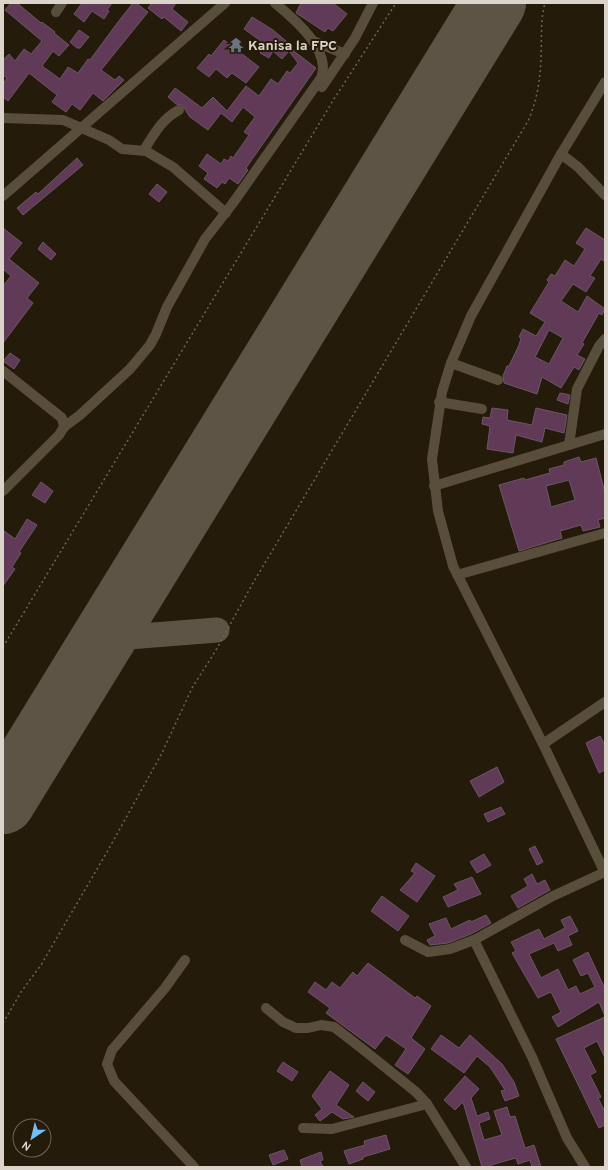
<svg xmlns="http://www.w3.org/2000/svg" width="608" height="1170" viewBox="0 0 608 1170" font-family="Overpass,sans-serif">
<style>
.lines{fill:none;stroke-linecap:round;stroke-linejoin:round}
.taxiway{stroke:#5d5445;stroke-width:25}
.runway{stroke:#5d5445;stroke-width:64}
.building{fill:#613a58;stroke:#6a5765;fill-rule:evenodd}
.path{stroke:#6e6557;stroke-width:1.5;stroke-dasharray:2 3;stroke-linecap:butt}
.minor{stroke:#594d3b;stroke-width:10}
.labels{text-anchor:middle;stroke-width:4;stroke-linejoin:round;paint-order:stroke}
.poi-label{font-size:14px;font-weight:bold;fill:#dbd4ca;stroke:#251b0a;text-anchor:start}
</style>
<rect width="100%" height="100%" fill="#251b0a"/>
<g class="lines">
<polyline class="taxiway" points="103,639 217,630"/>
<polyline class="runway" points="3,802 494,3"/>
</g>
<g class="building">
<polygon points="11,3 17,3 41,23 42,22 55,32 54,33 69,45 59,56 53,51 42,66 60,79 68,67 78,73 88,59 90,60 118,22 133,3 136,3 148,12 101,70 115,80 119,76 124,80 103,101 93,93 80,110 72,104 66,112 52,102 57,95 29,73 8,101 3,97 3,84 7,78 3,75 3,60 9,54 15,61 24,49 31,54 42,41 5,10"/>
<polygon points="82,3 112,3 107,10 109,11 104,19 92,11 84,22 74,14"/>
<polygon points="152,3 176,3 172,9 188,22 181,31 164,17 162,19 148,8"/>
<polygon points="301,3 333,3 347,14 333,31 328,28 325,32 296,13"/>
<polygon points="252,17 273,30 293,47 291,49 316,68 246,168 248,170 238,184 229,178 225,184 222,182 217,188 204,179 208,173 199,166 207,154 221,164 224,159 228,161 231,156 233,158 249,135 244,132 255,117 243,107 232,122 221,113 208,130 190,117 182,105 176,104 168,97 175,88 202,108 213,97 227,111 246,86 259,96 271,79 278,84 287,71 290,73 298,63 289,51 282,59 273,51 269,58 260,53 265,44 244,29"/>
<polygon points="79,30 89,37 80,48 77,48 70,42"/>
<polygon points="224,40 259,67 246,83 232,73 227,78 216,69 209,77 197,68 209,54 211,56"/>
<polygon points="77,158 83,165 23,215 17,208 36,192 38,194"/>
<polygon points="157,184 167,192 159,202 149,194"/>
<polygon points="3,228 22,243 9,259 39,283 27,298 33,303 3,343 3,286 11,276 3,269"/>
<path d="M586,228l19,12v22l-4,-3 -11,17 5,2 -9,14 -13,-8 -12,17 17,11 9,-16 18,13 -3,6 -3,-2 -17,30 2,1 -7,11 8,4 -6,11 -5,-3 -13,21 -19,-11 -5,17 -33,-11 -1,-7 4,-10h2l10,-21 2,-7 -2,-1 4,-8 13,7 9,-14 -15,-9 19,-31 -2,-2 4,-6 4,2 10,-16 9,6 11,-17 -9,-6zM549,330l14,8 -14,26 -14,-7z"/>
<polygon points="43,242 56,254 51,260 38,249"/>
<polygon points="10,353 20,360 14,369 3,361"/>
<polygon points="560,393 570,395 568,404 557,400"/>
<polygon points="492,408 508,410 507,420 532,425 536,408 567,415 564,433 545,428 542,442 516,435 513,453 487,449 490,426 482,424 483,417 490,418"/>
<path d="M579,457l2,5 15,-4 9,35v25l-7,2 2,7 -17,4 -2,-6 -21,6 2,7 -43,13 -20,-66 25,-7 1,2 25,-7 -1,-4 15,-4v-3zM569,480l6,20 -24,7 -5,-21z"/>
<polygon points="41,482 53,491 45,503 32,495"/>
<polygon points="27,519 37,525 19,552 21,553 12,567 15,569 3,586 3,530 15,539"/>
<polygon points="600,736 605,745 605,770 599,773 586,743"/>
<polygon points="497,767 504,782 479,797 470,781"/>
<polygon points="501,807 505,814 488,822 484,814"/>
<polygon points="535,846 543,862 537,865 529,849"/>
<polygon points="484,854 491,865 477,873 470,862"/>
<polygon points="416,863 435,876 417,902 400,890 415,873 411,871"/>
<polygon points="532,874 537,884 545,880 550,890 518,908 511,896 528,886 524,879"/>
<polygon points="472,877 481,894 448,907 443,897 458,890 454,884"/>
<polygon points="382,896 409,916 398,931 371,911"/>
<polygon points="486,915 491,923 471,934 448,943 430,945 427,940 435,936 429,924 446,918 451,929 470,920 471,922"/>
<polygon points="570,916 578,931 568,936 572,945 558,951 554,943 529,954 541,978 558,969 568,990 576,986 580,994 595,987 588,973 581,976 573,960 588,952 605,989 605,1016 599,1002 558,1027 552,1017 561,1012 551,992 538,998 512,953 516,951 511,942 539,929 544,939 565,928 561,920"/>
<polygon points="368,963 415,998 417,996 431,1006 411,1038 425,1049 408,1074 395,1065 406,1049 386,1035 375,1049 326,1013 330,1008 308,992 315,982 326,990 332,982 340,988 353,972 357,976"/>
<polygon points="605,1017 605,1058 597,1041 584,1048 596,1072 590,1075 601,1097 598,1098 605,1112 605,1125 599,1128 556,1039"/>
<polygon points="441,1035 459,1048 470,1035 502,1064 514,1082 519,1096 505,1101 501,1091 505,1090 490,1067 477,1056 464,1073 431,1049"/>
<polygon points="283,1062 298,1072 292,1081 277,1071"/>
<polygon points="330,1071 349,1085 336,1105 354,1117 343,1119 332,1112 320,1121 315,1115 322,1109 312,1096"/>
<polygon points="465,1076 479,1089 471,1098 477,1116 488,1112 490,1119 479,1123 484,1140 502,1135 494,1111 507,1107 510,1117 515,1116 525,1148 534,1145 541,1167 532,1167 530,1160 518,1164 516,1158 491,1165 492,1167 482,1167 463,1102 455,1110 444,1100"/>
<polygon points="363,1082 375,1092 368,1101 356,1091"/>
<polygon points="386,1135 390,1149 363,1157 363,1159 349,1164 344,1151 365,1145 364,1141"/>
<polygon points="284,1150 288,1159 273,1165 269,1155"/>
<polygon points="321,1152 323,1160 320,1161 323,1167 302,1167 300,1160"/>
</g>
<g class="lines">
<g class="path">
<polyline points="3,647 334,99 396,3"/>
<path d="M3,1023l18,-31 20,-27 66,-113 55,-99 30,-65 24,-38 37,-67 275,-462c9,-20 12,-40 13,-63 1,-18 -1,-37 4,-55"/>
</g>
<g class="minor">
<polyline points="56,12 62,3"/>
<polyline points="313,41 345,54"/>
<polyline points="605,82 561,154 471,316 451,363 442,392 432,459 438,511 453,566 543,744 605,873"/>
<polyline points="322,87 355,38 373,3"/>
<polyline points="3,118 63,120 109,140 122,149 146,151 173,167 226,213"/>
<path d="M144,150c10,-16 18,-31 35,-40"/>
<polyline points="561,154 578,167 605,195"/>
<polyline points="3,196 225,3"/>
<polyline points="451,363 498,380"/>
<polyline points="3,371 62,418 64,427 59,435 3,491"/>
<polyline points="439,402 482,409"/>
<path d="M64,427l16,-12 50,-46 20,-24 6,-11 11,-27 38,-68 28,-36 88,-125c11,-28 -28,-60 -46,-75"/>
<polyline points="569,445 577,389 599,346 605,339"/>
<polyline points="434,486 605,434"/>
<polyline points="457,575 605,533"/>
<polyline points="543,744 605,702"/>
<polyline points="405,940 428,952 450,949 474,940 553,896 605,872"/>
<polyline points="474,940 532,1057 567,1138 585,1167"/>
<polyline points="185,960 165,988 112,1050 107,1064 114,1081 194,1167"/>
<polyline points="266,1008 283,1022 296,1028 308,1028 321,1025 334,1027 360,1047 416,1092 427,1104 466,1167"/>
<polyline points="303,1128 332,1129 427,1104"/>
</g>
</g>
<defs>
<g id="temple-bare" transform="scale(1.2)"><path d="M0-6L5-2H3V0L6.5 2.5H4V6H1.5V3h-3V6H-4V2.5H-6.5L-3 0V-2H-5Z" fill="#6b7280" stroke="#251b0a" stroke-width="2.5" paint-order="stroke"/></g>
</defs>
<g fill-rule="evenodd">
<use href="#temple-bare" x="236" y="45"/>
</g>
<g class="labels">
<g class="poi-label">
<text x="248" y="50">Kanisa la FPC</text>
</g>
</g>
<rect width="608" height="1170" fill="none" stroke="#dbd4ca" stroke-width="8"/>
<g transform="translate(32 1138) rotate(215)"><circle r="19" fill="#251b0a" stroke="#6e6557"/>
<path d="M0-3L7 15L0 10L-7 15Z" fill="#72c1f5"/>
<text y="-6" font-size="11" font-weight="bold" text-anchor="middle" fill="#dbd4ca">N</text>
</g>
</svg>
